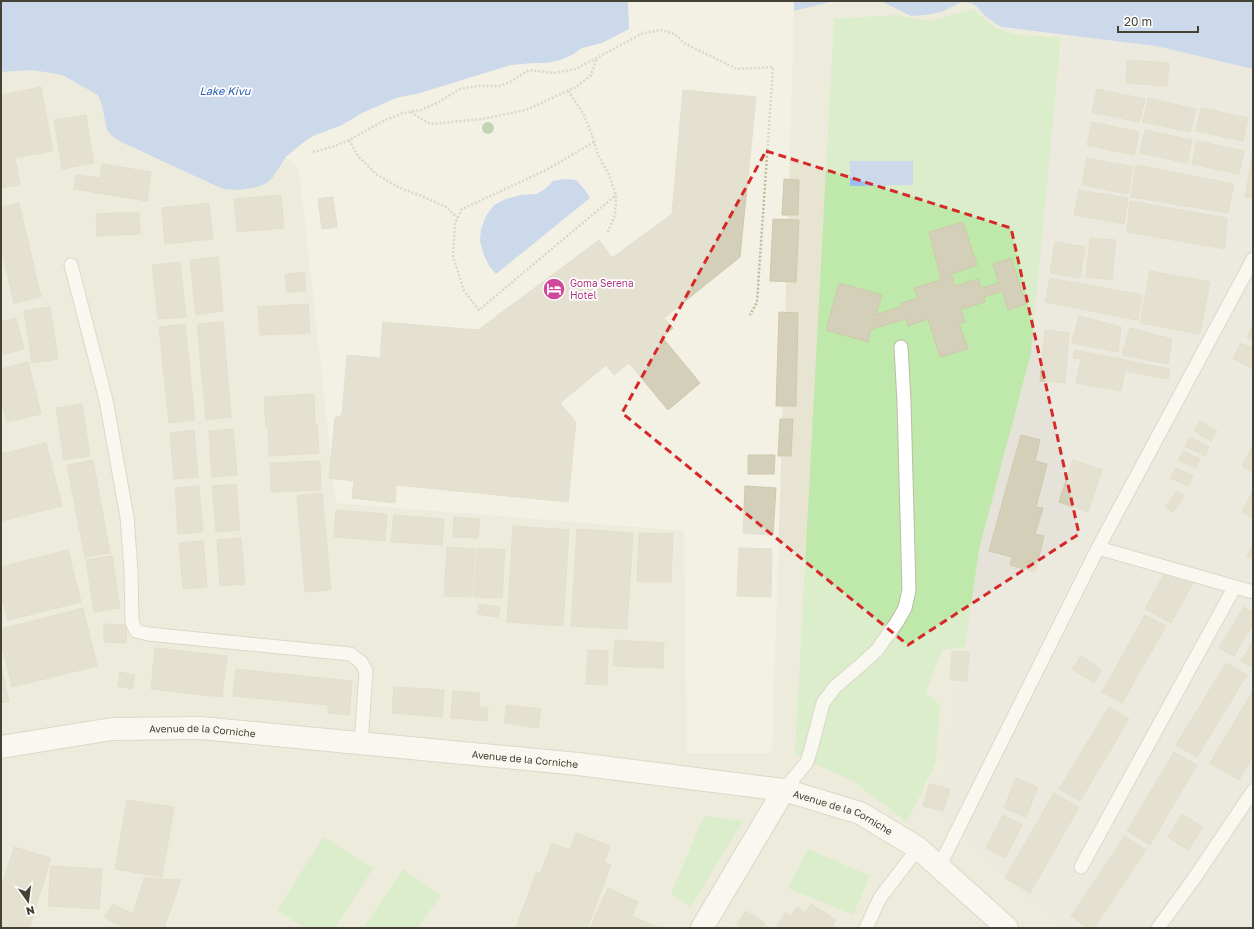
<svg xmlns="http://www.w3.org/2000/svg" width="1254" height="929" viewBox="0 0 1254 929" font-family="'Golos Text',sans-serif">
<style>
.residential{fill:#e7e5d1}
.industrial{fill:#e4e2d9}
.green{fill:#bfe8ab}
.water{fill:#9dbdf2}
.building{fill:#d4cfb9;stroke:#cfc9ac}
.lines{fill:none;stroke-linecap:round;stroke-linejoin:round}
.service-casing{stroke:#bebba6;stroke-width:15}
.minor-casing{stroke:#bebba6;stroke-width:24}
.tertiary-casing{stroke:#bebba6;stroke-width:24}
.path{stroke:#c0bb97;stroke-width:2.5;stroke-dasharray:2 2;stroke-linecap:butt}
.service{stroke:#fff;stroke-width:13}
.minor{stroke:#fff;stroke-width:22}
.tertiary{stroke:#fff;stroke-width:22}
.tree{fill:#89ae7c}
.marked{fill:none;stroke:#d62828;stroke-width:3;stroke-dasharray:8 5;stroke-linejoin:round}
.labels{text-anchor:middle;stroke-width:3.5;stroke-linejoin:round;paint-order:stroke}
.hotel-label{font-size:10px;fill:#b23c85;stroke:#fff;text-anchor:start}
.street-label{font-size:10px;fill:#444234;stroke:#fff}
.water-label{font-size:11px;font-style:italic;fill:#2a5bb3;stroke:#fff}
</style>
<rect width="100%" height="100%" fill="#f2f1e4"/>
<polygon class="residential" points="834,1 881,1 911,16 942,12 961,2 971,3 977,7 985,16 1001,27 1013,29 1065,34 935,814 1059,928 1,928 1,72 32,70 62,75 98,95 102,106 107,130 113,137 136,150 166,162 199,178 257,187 267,183 273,177 286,157 299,169 336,503 684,531 687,753 772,753 781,465 794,11"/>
<polygon class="industrial" points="1065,34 1156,46 1253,69 1253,928 1059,928 935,814"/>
<g class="green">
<polygon points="973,9 995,28 1018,35 1061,37 1031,353 979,549 965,647 942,650 926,693 940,705 936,762 907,822 854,782 795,754 834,19 894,15 930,21"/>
<polygon points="704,816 743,821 690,907 671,894"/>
<polygon points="324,837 373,868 335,928 305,928 277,910"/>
<polygon points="808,849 870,876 853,915 788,888"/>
<polygon points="403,869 441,895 418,928 363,928"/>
</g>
<g class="water">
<polygon points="1,1 628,1 629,29 602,43 582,48 572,55 560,60 547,63 533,63 511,65 420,93 396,98 362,113 342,125 313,136 300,145 286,157 273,177 267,183 257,187 239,190 223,189 121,142 113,137 107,130 102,106 98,95 62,75 32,70 1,72"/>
<polygon points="794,1 834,1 794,11"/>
<polygon points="881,1 1253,1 1253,69 1156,46 1001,27 985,16 977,7 971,3 961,2 942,12 925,15 911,16"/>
<polygon points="850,161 913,161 913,185 850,186"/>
<polygon points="564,179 576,180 585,190 590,198 496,274 489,266 484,255 480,241 481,229 486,216 494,205 506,199 521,195 536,194 545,189 553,181"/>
</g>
<g class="building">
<polygon points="1127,60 1169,63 1167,86 1126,83"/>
<polygon points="41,87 53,151 15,158 20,185 1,188 1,95"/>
<polygon points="1097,89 1145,99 1139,122 1092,112"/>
<polygon points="683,90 756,97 740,257 664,318 673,328 629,363 614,375 606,365 560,403 576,422 568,502 396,485 395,503 352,498 354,481 329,478 335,418 342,415 347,355 380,358 383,322 478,330 599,240 612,258 672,214"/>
<polygon points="1148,98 1196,109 1190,132 1143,122"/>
<polygon points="1201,108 1248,118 1243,141 1196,131"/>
<polygon points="86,115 94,163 62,169 54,120"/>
<polygon points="1092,122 1139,132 1134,155 1087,145"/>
<polygon points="1145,130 1192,140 1187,163 1140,153"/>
<polygon points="1197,141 1244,151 1239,174 1192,164"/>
<polygon points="1253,154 1253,198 1245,197"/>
<polygon points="1087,158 1133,167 1128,194 1082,185"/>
<polygon points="102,164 151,172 147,201 74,189 76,175 100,178"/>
<polygon points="1136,165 1234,184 1228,213 1131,197"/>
<polygon points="784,179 799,180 798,215 782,215"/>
<polygon points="1079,190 1128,198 1124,224 1074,215"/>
<polygon points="281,195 284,228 237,232 234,199"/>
<polygon points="333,197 337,227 322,229 318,199"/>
<polygon points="1130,201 1227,218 1225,249 1127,232"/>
<polygon points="19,203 41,297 14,303 1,248 1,207"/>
<polygon points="209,203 213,239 165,244 162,208"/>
<polygon points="139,212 140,234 97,236 96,214"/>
<polygon points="773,219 799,220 796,282 770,281"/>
<polygon points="963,222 977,265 951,274 955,286 978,279 981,288 999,283 993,264 1011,258 1026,304 1008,310 1002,291 984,297 985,302 961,309 965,322 959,323 968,349 940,357 928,319 908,326 906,319 871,329 868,342 826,330 839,283 882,295 876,315 902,306 901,303 918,298 914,288 941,280 929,232"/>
<polygon points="1090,238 1116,240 1112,280 1086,277"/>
<polygon points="1055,242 1085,247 1080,278 1050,273"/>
<polygon points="218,257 223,311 196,315 190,260"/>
<polygon points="180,262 186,317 158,319 152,265"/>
<polygon points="1150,271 1210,282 1200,334 1140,323"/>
<polygon points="304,272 306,291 287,292 285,274"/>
<polygon points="1050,278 1142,295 1138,320 1045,302"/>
<polygon points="308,304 310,333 260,335 258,307"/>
<polygon points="50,307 58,359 32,363 24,311"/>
<polygon points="779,312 798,313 796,406 776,406"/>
<polygon points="1079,316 1121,327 1118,352 1072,343"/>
<polygon points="16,318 24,349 1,355 1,322"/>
<polygon points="223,322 231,417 206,420 197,324"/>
<polygon points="185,324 195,420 169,423 159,327"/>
<polygon points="1253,325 1253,340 1247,337"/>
<polygon points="1130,328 1172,339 1168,364 1122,355"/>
<polygon points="1045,330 1069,333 1065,383 1040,381"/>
<polygon points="662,337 700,383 668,410 629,363"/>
<polygon points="1241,343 1253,349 1253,365 1251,368 1233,358"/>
<polygon points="1075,350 1170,369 1168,379 1125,371 1121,391 1076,383 1081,359 1073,358"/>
<polygon points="28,362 41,414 7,422 1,399 1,369"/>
<polygon points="314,394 315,423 266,426 264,397"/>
<polygon points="82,404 90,456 64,460 56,408"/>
<polygon points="780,419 793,419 791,456 778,456"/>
<polygon points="1200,421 1217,431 1211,441 1194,431"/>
<polygon points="317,424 319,453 269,456 268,427"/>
<polygon points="233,429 237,475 212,477 209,431"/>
<polygon points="194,430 198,477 174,479 170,433"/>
<polygon points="1021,435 1040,440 1035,461 1047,464 1036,507 1043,508 1035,534 1044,536 1035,572 1010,565 1012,557 989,551"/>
<polygon points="1190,437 1209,447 1205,456 1185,446"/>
<polygon points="46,443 62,506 1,521 1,454"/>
<polygon points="1253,446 1253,472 1242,466"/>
<polygon points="1183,451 1200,459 1196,468 1178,460"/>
<polygon points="748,455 775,455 774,474 748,474"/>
<polygon points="93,460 110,553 85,557 67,465"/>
<polygon points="1073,460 1102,470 1088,512 1059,502"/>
<polygon points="320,461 321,490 271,492 270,463"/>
<polygon points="1176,468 1193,476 1188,486 1170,478"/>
<polygon points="236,484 240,530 216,532 212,486"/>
<polygon points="199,486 203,532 178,534 175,488"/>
<polygon points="745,486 776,488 773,535 743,533"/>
<polygon points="1177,491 1185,496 1173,512 1165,507"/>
<polygon points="1253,491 1253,518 1242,512"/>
<polygon points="322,493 331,590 305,592 297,496"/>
<polygon points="336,510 387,514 385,541 334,537"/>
<polygon points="394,515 444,519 442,545 391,542"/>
<polygon points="454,517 480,519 478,538 453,537"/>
<polygon points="513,526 569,530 563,626 507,622"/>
<polygon points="577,529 633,533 627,629 571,626"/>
<polygon points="639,533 673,534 671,582 637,582"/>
<polygon points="241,538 245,584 220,586 217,540"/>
<polygon points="203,541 207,587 183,589 179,543"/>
<polygon points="1253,545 1253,560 1247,556"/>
<polygon points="447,547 475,549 472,597 444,596"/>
<polygon points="477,548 505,550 502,598 474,597"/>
<polygon points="739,548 772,549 771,597 737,596"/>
<polygon points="68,550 81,602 8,620 1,594 1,567"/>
<polygon points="112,556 120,608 94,612 86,560"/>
<polygon points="1168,567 1194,581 1171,623 1145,609"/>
<polygon points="479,604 500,607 498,617 477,614"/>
<polygon points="1244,607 1253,612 1253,624 1234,656 1219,648"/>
<polygon points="83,608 97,666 12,687 1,642 1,629"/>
<polygon points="1145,615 1166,626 1122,703 1102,692"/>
<polygon points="104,624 127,625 126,643 104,642"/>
<polygon points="615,640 664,643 663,668 613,666"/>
<polygon points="1253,641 1253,667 1241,661"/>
<polygon points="155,648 227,656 222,697 151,689"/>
<polygon points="588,650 608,651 607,685 586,684"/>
<polygon points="952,651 969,652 967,681 950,680"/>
<polygon points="1081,656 1102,670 1094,683 1072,669"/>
<polygon points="1226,663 1247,675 1197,757 1176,745"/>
<polygon points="1,666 9,702 1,703"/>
<polygon points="236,669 352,681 349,715 328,713 328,705 233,696"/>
<polygon points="120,672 135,675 132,689 118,686"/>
<polygon points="394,687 444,690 442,717 392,713"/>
<polygon points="453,691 480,693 479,707 488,707 487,721 451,718"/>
<polygon points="1253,691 1253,756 1239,780 1210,763"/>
<polygon points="507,705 541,709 538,728 504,723"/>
<polygon points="1109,707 1129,719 1080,801 1059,789"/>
<polygon points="1174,752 1197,765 1150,845 1127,831"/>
<polygon points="1016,778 1038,787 1026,817 1004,808"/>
<polygon points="929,784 950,789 943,811 923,806"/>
<polygon points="1054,793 1079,807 1030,893 1005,878"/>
<polygon points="127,800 174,807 162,877 115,869"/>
<polygon points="1182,814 1203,827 1188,850 1168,837"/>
<polygon points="1003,815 1022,825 1005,858 986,848"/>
<polygon points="576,833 610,846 604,862 611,865 587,928 516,928 536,873 540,874 552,843 570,850"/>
<polygon points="1125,836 1146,850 1094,928 1088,928 1071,916"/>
<polygon points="14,847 51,858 30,926 1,917 1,888"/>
<polygon points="51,866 102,869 99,909 48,906"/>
<polygon points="144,878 181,880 164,928 123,928 104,917 113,904 133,914"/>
<polygon points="608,888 638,902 632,916 659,928 590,928"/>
<polygon points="811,904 836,920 831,928 776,928 786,912 791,916 797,907 805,913"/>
<polygon points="746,911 765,923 762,928 743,928 737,924"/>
<polygon points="1,917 30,926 29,928 1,928"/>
</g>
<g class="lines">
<g class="service-casing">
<g id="service">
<polyline points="71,265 106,400 127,517 131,571 132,622 136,631 148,634 350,654 361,662 366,671 361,744"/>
<polyline points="1098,548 1253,592"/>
<polyline points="784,790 807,762 812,745 823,703 835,687 863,663 877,650 897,622 905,608 909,590 904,402 901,347"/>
<polyline points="939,867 1098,548 1253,259"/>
<polyline points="1081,867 1234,588"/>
<polyline points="866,928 880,898 918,848"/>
<polyline points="1158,928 1193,880 1253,791"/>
</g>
</g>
<g class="minor-casing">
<polyline id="minor" points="702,928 784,790"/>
</g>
<g class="tertiary-casing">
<g id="tertiary">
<path id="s1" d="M1,747l111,-18 89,-1 377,36 206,26 76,23 58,35 89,80"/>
</g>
</g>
<g class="path">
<polyline points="568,91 583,113 591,132 598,155 609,175 616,195 615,215 607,234"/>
<polyline points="411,112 430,124 482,119 526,110 576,87 591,75 597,58"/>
<polyline points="349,140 358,156 376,174 400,188 424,197 446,207 458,218"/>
<polyline points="594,142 544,171 462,209 455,223 453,256 464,291 479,310 616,195"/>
<polyline points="313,152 335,146 349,140 385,120 403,113 421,110 439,102 460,89 477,86 499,86 510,82 529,70 554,73 576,69 643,33 662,30 675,34 684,43 737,69 773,67 757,302 750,315"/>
</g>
<use href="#service" class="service"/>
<use href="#minor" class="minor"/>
<use href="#tertiary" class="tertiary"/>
</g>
<circle class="tree" cx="488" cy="128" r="6"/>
<path d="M0 0H1254V929H0ZM766,151l245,77 68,306 -171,111 -286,-232z" fill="#f2f1e4" fill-opacity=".55" fill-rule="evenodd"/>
<path class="marked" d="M766,151l245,77 68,306 -171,111 -286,-232z"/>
<defs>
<g id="hotel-disc" transform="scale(1.15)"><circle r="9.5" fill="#d1479c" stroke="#fff"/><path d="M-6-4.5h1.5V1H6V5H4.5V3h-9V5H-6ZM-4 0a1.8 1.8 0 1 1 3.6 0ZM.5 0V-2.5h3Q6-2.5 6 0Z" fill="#fff"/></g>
</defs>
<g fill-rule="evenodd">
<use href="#hotel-disc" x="554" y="289"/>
</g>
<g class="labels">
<g class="hotel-label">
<text x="570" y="287">Goma Serena<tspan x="570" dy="12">Hotel</tspan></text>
</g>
<g class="street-label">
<text dy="4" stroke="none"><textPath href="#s1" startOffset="203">Avenue de la Corniche</textPath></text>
<text dy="4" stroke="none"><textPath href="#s1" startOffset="527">Avenue de la Corniche</textPath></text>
<text dy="4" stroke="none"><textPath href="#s1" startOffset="851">Avenue de la Corniche</textPath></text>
</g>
<g class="water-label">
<text x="225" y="95">Lake Kivu</text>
</g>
</g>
<rect width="1254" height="929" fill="none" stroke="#444234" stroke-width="4"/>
<g transform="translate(28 901) rotate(166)" stroke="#ffffff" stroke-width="3" paint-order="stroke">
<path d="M0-3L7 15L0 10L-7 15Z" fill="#444234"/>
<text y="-6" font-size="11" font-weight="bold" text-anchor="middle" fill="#444234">N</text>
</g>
<path d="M1118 26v6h80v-6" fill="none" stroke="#444234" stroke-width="2"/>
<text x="1124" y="26" font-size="12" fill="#444234" stroke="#ffffff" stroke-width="3" paint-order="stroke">20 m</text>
</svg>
